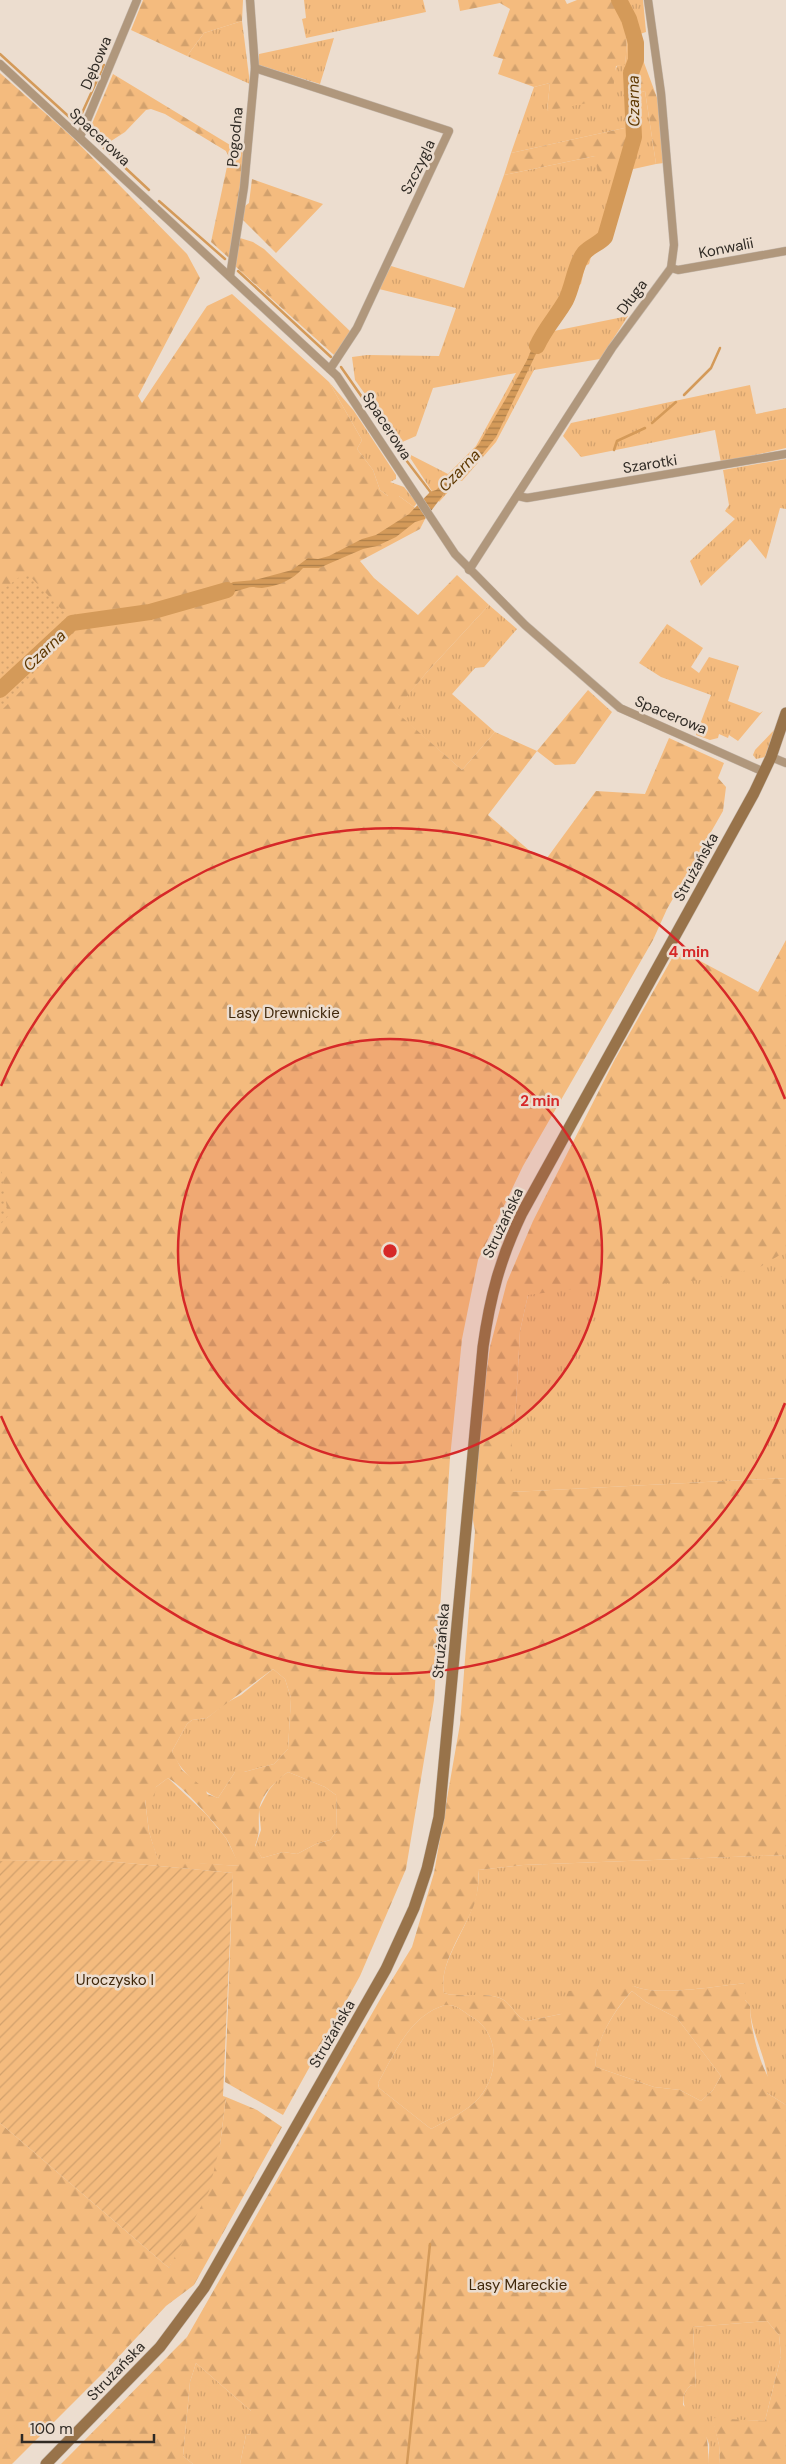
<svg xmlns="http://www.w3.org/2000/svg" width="786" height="2464" viewBox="0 0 786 2464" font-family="'DM Sans',sans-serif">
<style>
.grass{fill:url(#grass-tufts)}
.forest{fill:url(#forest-firs);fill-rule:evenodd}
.park{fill:url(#park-dots)}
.garden{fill:url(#garden-furrows)}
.water{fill:url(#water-rules)}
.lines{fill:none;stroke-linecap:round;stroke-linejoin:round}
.stream{stroke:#d49a59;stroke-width:2.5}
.river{stroke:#d49a59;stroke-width:16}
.street-casing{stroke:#c6b9ad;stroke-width:9}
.secondary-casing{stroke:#c6b9ad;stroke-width:12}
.street{stroke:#b0977c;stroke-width:8}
.secondary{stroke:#98734a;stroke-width:11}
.ring{fill:none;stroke:#d62828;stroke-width:2.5}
.labels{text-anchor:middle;stroke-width:5;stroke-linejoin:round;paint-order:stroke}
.street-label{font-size:15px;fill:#302b25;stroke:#ecddcf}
.park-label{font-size:15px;fill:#40280b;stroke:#ecddcf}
.water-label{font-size:16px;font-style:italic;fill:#5e3801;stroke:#ecddcf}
.centre{fill:#d62828;stroke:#ecddcf;stroke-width:2.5}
.ring-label{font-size:15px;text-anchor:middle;font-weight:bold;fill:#d62828;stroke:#ecddcf;stroke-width:5;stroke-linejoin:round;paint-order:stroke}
</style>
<defs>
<pattern id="grass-tufts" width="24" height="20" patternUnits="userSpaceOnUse" patternTransform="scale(1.25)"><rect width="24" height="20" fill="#f4bb7e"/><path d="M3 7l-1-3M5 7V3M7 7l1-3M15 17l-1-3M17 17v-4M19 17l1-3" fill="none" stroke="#d2a16d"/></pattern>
<pattern id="forest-firs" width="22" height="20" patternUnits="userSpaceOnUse" patternTransform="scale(1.25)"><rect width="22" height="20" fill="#f4bb7e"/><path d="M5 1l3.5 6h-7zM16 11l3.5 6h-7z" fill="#d2a16d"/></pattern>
<pattern id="park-dots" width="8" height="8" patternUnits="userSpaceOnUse" patternTransform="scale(1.25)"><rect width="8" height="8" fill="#f4bb7e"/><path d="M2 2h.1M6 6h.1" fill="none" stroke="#d2a16d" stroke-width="1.8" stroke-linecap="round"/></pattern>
<pattern id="garden-furrows" width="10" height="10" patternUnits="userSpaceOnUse" patternTransform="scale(1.25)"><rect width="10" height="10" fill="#f4bb7e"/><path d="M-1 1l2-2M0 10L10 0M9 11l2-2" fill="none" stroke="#d2a16d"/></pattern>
<pattern id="water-rules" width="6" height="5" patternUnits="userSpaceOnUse" patternTransform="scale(1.25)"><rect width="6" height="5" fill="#d49a59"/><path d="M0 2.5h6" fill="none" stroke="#ac7e49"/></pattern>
</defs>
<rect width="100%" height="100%" fill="#ecddcf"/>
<g class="grass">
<polygon points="304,0 423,0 426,12 306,38 302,19 306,18"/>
<path d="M613,0h30l3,32 -6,2 -1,27 -5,14 1,19 10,-3 11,73 -27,6 -24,75 -14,12 -2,7 -4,2 -4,18 -5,3 -27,45 79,-16 -28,43 -66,11 -38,72 -34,39 -3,-1 -20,22 -32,-49 41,21 28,-28 40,-73 -83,15 -17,48 -16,7 -45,-63 -3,-23 15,-2 72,1 17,-48 -77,-19 12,-23 73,22 40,-113 91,-19 23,15 11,-44 -118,26 23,-66 16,-4 -3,28 67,-38 3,-7 8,-2c3,-23 2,-44 -12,-64z"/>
<polygon points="242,21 250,84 187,56 204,33"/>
<polygon points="334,38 320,84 259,65 259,54"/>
<polygon points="329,382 354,411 396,475 396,479 390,482 404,487 417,503 414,507 399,496 388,496 380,490 373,470 357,449 362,440"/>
<polygon points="750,385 756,414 786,408 786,448 721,463 715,430 581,457 563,436 571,423"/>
<polygon points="786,459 786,509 780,508 766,559 750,539 701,586 690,561 735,519 725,511 729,505 723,470"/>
<polygon points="489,605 517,629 484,667 475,668 452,694 495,732 462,770 394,711 427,672"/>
<polygon points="667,624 703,648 691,667 699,673 709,657 739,666 728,701 760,713 763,711 738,741 729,735 728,738 719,734 718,738 710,740 696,735 711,695 661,677 639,663"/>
<polygon points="775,729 765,757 756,759 753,755 755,750"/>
<polygon points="786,1008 786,1478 512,1492 512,1433 515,1422 520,1331 528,1295"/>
<path d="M273,1669l12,10 6,19 -3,51 -14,15 -30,8h-9l-17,26c-16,-6 -41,-31 -46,-47l15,-27 5,-4 15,-2 19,-15 15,-8z"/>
<polygon points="288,1772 325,1787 336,1795 337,1831 330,1840 316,1844 297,1854 283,1852 262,1858 255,1847 261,1830 259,1809 269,1790 278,1779"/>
<polygon points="168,1778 206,1814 226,1838 240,1866 158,1861 149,1832 145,1799 148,1799 156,1787"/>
<path d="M786,1855v250l-19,-12c6,-26 -17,-58 -17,-87l-5,-6v-17c-26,3 -90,14 -111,3l-73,28 -34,7c-12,-4 -15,-18 -27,-23 -15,-6 -41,0 -56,-5 -8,-38 40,-78 34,-123l45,-5z"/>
<path d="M632,1991l14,11 31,16 44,58 -8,14 -12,11 -21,-11 -26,-3 -58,-20c-3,-24 20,-59 36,-76z"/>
<path d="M445,2005c12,-1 17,6 27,12 31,18 27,64 2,86 -13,11 -28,18 -43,26l-52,-41 -1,-5c17,-30 31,-67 67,-78z"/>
<path d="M767,2321l12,14 2,21 -16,65 -52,-2 6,26 1,19h-12c0,-6 2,-15 1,-20 -5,-21 -41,-37 -18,-59l5,3 -3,-61z"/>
<polygon points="196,2363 251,2411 251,2434 246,2435 240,2464 193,2464 183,2456 190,2382"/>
</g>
<g class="forest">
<polygon points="143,0 243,0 242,21 204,33 187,56 131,30"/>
<path d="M458,0h107l2,4 10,-4h36c14,20 15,41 12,65l-9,1 -4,32 -65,13 3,-28 -16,4 -36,-13 5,-15 -10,-3 17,-47 -10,-6 -40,8z"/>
<polygon points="643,60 659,103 664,163 656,164 645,91 635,94 634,75 639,61"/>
<path d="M0,73l71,63 116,118 13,24 -62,118 4,7 65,-97 25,-12 97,88 33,58 -5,9 16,21 7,20 8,6h11l15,11 11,12 -5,10 -60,32 14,17 44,37 39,-40 32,30 -62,67 -32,39 67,59 33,-38 42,19 51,-61 24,22 -37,52 -20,1 -18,-14 -49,64 42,36 17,7 49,-67 49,3 24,-56 55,25 -6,15 8,9 -3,24 -56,98 -14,31 -130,226 -45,94 -16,79 -12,119 -16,242 -28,169 -46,107 -77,139 -58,-33 8,-209 -138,-13 -95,1zM273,1669l12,10 6,19 -3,51 -14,15 -30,8h-9l-17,26 -11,-4 -1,-4 -24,-20 -10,-19 15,-27 5,-4 15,-2zM288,1772l37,15 11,8 1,36 -7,9 -14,4 -19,10 -14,-2 -21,6 -7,-12c6,-16 3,-19 4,-35 1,-15 17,-31 29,-39zM168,1778c14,7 48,46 58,60 5,8 9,19 13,28l-81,-6 -9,-28 -4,-32 9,-1 2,-12z"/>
<polygon points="113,74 245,154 229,258 211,242 229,157 226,151 165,114 151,109 146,110 125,132 108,143 91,126"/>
<polygon points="629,127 626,150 618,171 598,175 595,156 504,175 511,153"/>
<polygon points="252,179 323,204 276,253 242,219 245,206 249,203"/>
<polygon points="240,238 253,242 264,249 351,332 334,355 235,266"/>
<path d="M786,940v306l-3,7 -23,14 -49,12 -71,7 -40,2 -12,-1 -60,8 -8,36 -5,91 -3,11v59l274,-14v377l-263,10 -45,5c1,11 0,24 -4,35 -10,26 -36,60 -30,88 15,5 41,-1 56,5 12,5 15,19 27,23l34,-7 7,-23 66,-5c21,11 85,0 111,-3v17l5,6c0,20 9,57 20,74l1,6 -4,7 19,12v359h-66l-1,-19 -7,-27 53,3 16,-65 -2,-21 -12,-14 -74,6 3,62 -5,-4c-7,7 -8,11 -8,20 3,3 7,4 10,6 15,13 16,36 15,53h-468l6,-29 5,-1v-23l-55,-48 -6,19 -7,74 10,8h-132l126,-127 195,-341 30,-49 22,-74 26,-149 15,-193 -6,-33 21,-151 17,-65 26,-61 81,-160 61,-108 14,2 69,37zM632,1991l14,11 31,16 44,58 -8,14 -12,11 -21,-11 -26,-3 -58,-20c-3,-23 20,-60 36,-76zM445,2005c12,-1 17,6 27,12 31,18 27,64 2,86 -13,11 -28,18 -43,26l-52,-41 -1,-5c17,-30 31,-67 67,-78z"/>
<polygon points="226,2097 257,2110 282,2127 194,2285 166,2306 109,2367 12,2464 0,2464 0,2123 169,2268 220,2145"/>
</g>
<g class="park">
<polygon points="26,572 81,630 0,712 0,592"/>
<polygon points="0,1159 8,1216 0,1225"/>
</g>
<polygon class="garden" points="95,1860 233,1873 223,2096 226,2097 220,2145 209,2191 169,2268 0,2123 0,1861"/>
<path class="water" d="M541,326l8,1 -53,110 -24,30 -23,20 -24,32 -10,3 -19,15 -19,9 -14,3 -44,19h-16c-10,12 -25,18 -41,20 -5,0 -10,-2 -15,0 -14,4 -27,9 -42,10l2,-7 13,-1 13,-8 22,-2 37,-10 16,-12 10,1 11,-3 33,-17 14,-4 33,-21 21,-22 6,-2 19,-18 24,-28 29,-49 19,-35z"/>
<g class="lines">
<g class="stream">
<polyline points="0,54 77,124 104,65"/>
<polyline points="89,134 149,190"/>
<polyline points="159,201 225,259"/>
<polyline points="238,271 331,357"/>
<polyline points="341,367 399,450"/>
<polyline points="684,395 711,368 720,348"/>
<polyline points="652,423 676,402"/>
<polyline points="614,450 617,441 645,428"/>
<polyline points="403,456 432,494"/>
<polyline points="407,2464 430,2244"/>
</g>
<g class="river">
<path d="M537,346c8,-18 20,-30 29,-46 7,-14 9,-36 18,-47 6,-7 15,-9 21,-16l29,-100 -3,-64 5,-13v-17l-7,-24 -10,-19"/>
<polyline points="0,690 72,623 150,612 227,590"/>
</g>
<g class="street-casing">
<g id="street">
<polyline points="0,64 337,376 455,554 525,625 620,708 764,772"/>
<polyline points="255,68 449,131 357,328 330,369"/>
<polyline points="80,137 137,0"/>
<polyline points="671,268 678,270 786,251"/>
<polyline points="230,276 244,187 255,68 250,0"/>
<polyline points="518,496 527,498 786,454"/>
<polyline points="469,570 612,348 671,268 674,245 661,93 648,0"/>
<polyline points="771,757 786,763"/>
</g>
</g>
<g class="secondary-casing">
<path id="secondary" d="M46,2464l114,-117 44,-59 182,-319 28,-61 13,-39 12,-52 44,-470c7,-50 17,-88 39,-134l232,-420 17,-36 15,-44"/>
</g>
<use href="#street" class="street"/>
<use href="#secondary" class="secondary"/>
</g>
<circle cx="390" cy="1251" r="212" fill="#d62828" fill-opacity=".12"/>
<g class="ring">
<circle cx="390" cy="1251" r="212"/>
<path d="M785 1403A423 423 0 0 1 1 1416M1 1086A423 423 0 0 1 785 1099"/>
</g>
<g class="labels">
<g class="street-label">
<text transform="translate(96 63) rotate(-67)" y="5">Dębowa</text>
<text transform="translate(100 137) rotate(43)" y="5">Spacerowa</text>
<text transform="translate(235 137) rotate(-85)" y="5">Pogodna</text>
<text transform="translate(418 167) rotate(-64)" y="5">Szczygla</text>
<text transform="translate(726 248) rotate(-11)" y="5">Konwalii</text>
<text transform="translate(632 297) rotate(-53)" y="5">Długa</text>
<text transform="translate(387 426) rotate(57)" y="5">Spacerowa</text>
<text transform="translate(650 464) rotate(-9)" y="5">Szarotki</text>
<text transform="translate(671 715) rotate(23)" y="5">Spacerowa</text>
<text transform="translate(696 867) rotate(-61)" y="5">Strużańska</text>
<text transform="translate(503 1223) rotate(-65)" y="5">Strużańska</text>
<text transform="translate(441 1641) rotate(-85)" y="5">Strużańska</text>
<text transform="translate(332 2034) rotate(-60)" y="5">Strużańska</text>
<text transform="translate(116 2371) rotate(-46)" y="5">Strużańska</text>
</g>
<g class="park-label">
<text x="284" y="1018">Lasy Drewnickie</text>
<text x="115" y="1985">Uroczysko I</text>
<text x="518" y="2290">Lasy Mareckie</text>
</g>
<g class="water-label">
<text transform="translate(633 101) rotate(-91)" y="6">Czarna</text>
<text transform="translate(459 470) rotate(-46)" y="6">Czarna</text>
<text transform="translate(44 650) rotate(-43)" y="6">Czarna</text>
</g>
</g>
<circle cx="390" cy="1251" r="8" class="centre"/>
<g class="ring-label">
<text x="689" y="957">4 min</text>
<text x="540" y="1106">2 min</text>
</g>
<path d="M22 2434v8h132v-8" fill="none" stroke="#302b25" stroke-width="2.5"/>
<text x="30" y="2434" font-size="15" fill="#302b25" stroke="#ecddcf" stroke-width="4" paint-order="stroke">100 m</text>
</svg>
